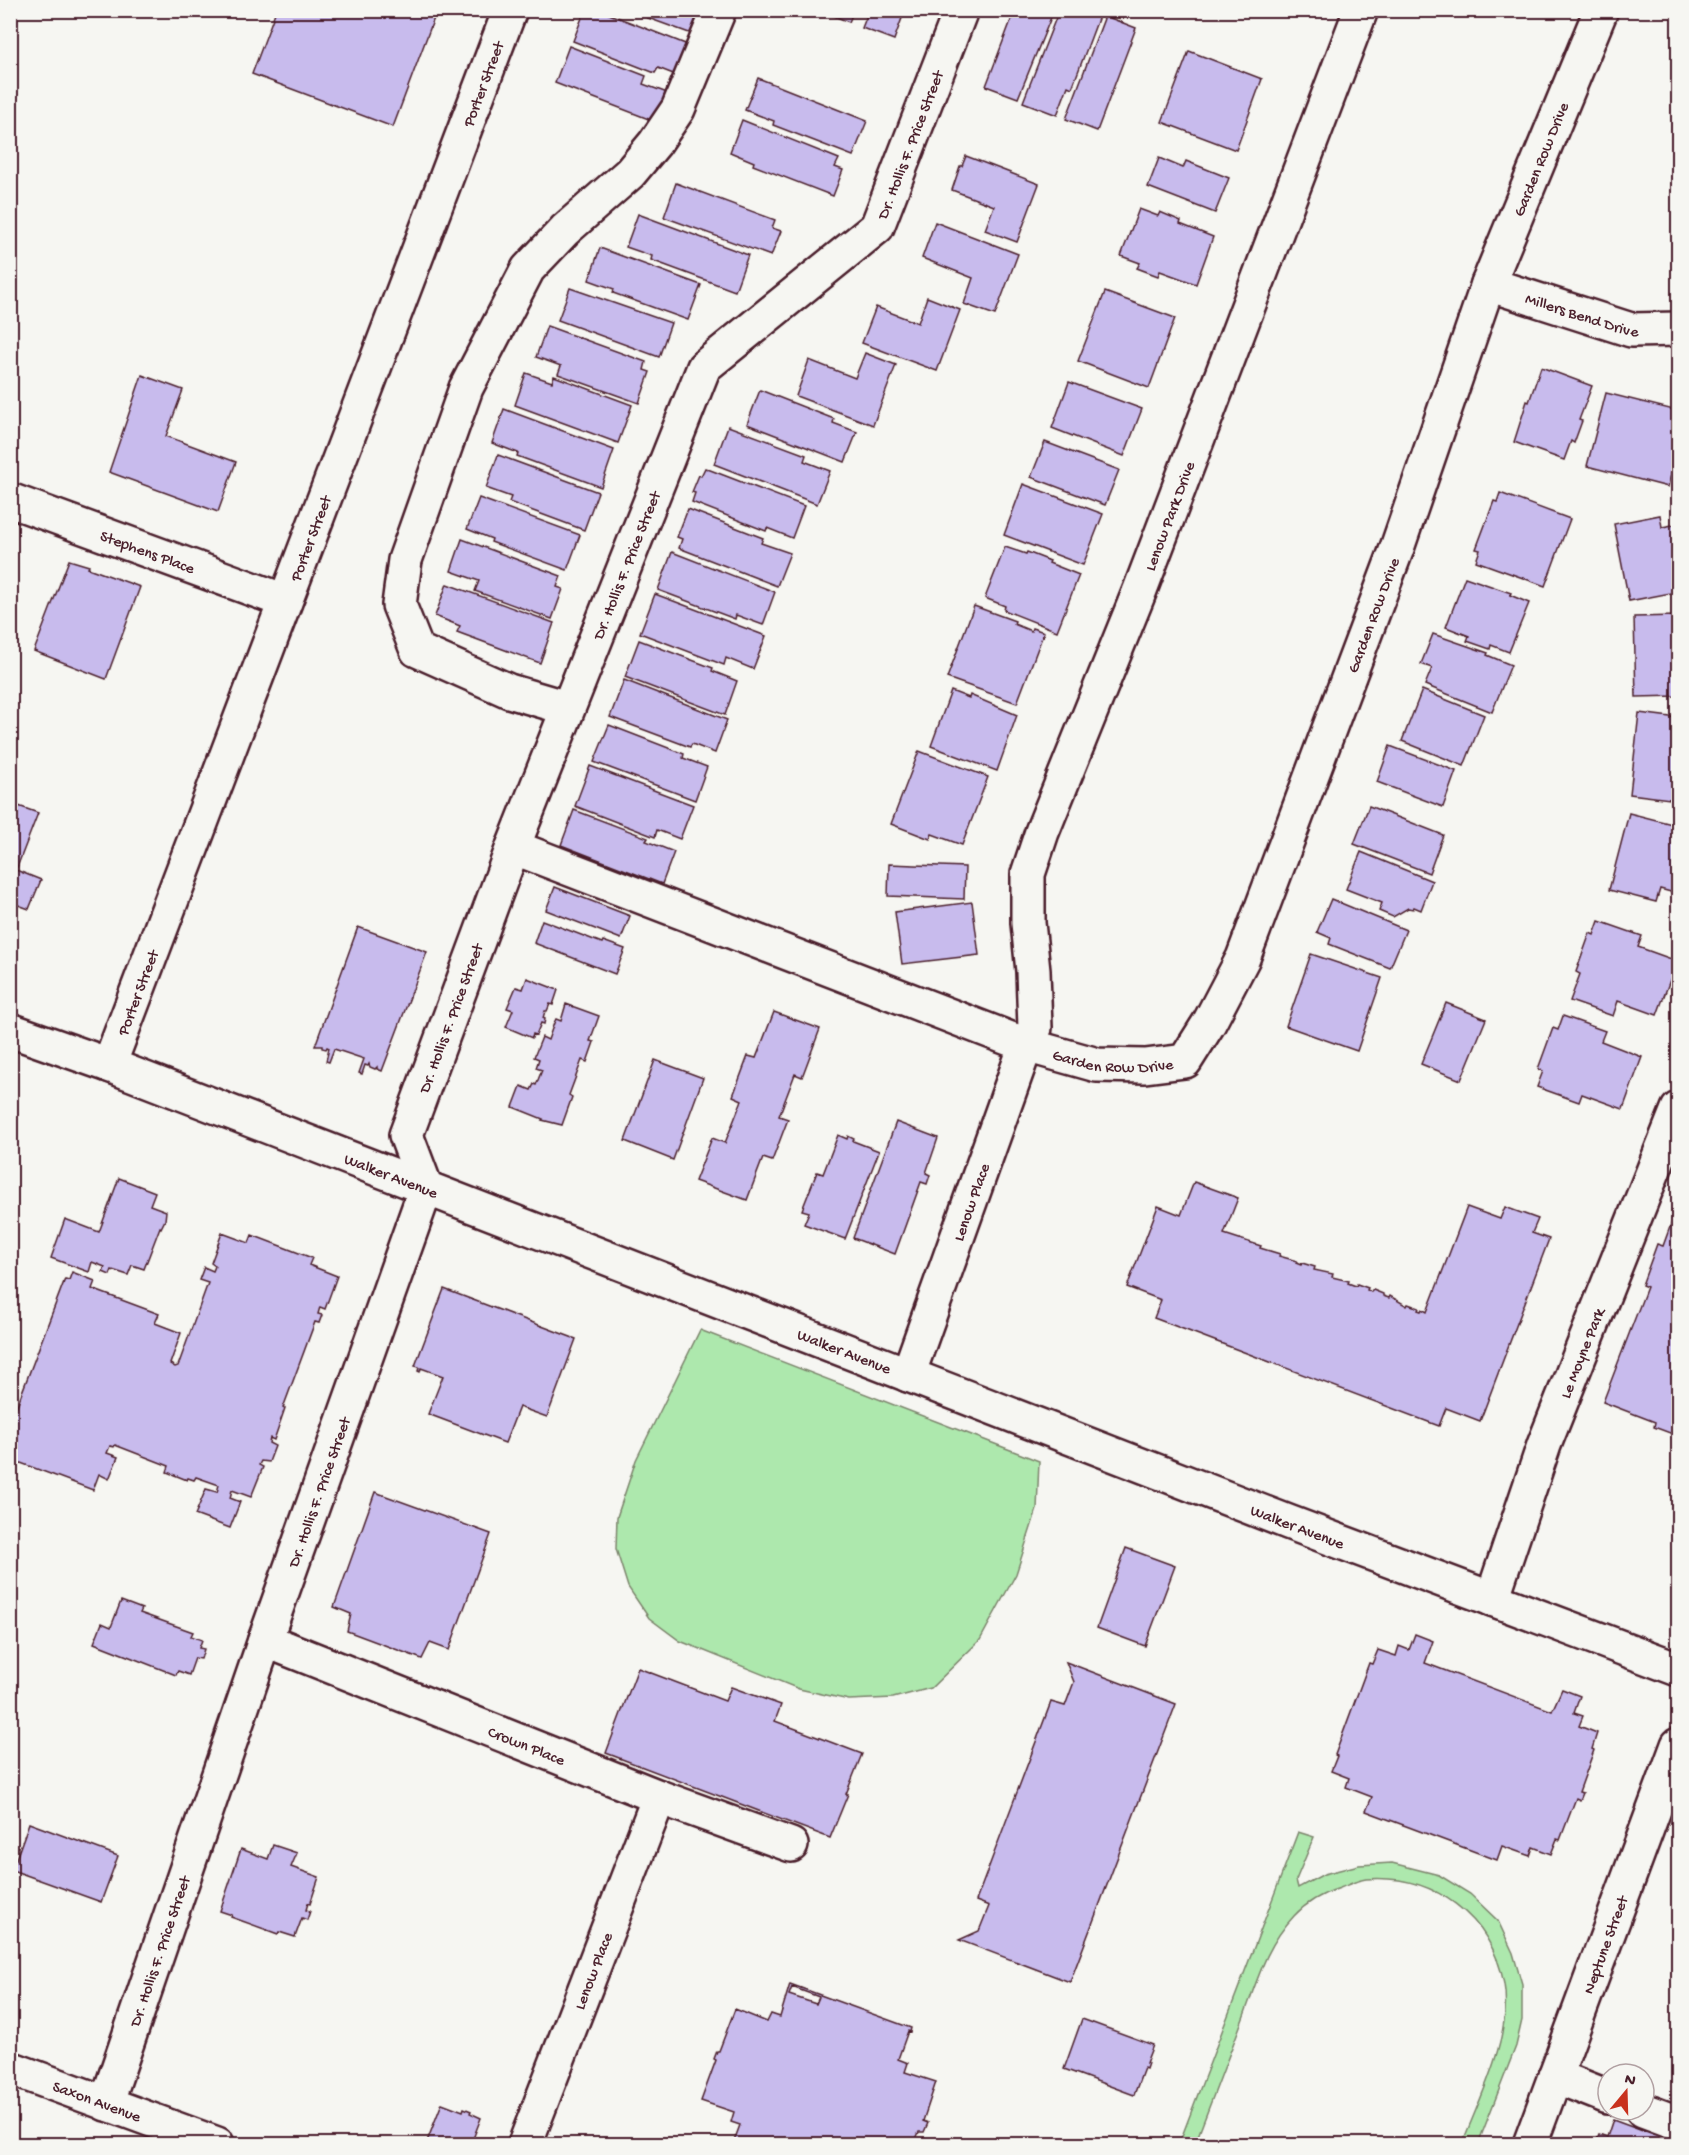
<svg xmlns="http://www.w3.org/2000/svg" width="1689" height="2155" viewBox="0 0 1689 2155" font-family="'Gochi Hand',sans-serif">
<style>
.green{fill:#ade8ad;stroke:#7c846c;stroke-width:1.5}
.building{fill:#c8bbed;stroke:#4a1f2b;stroke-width:1.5;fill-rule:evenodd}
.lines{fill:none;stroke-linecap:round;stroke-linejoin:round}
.minor-casing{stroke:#4a1f2b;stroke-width:38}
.minor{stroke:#f6f6f2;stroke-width:33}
.labels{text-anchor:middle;stroke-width:4.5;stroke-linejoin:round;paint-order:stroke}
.street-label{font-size:16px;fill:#4a1f2b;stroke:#f6f6f2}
</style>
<rect width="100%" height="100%" fill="#f6f6f2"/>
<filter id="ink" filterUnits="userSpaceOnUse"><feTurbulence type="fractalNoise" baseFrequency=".0167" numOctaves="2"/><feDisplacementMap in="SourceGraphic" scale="12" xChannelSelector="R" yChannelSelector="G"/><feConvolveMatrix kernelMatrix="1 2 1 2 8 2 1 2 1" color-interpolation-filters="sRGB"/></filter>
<g filter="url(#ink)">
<g class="green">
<polygon points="700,1330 1039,1461 1037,1509 1016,1574 980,1640 931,1688 893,1698 849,1700 799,1689 680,1641 649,1618 628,1587 616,1549 617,1517 636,1460"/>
<path d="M1298,1832l16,5 -18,43 2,8 26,-14 35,-9 33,-2 47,12 31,19 28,27 15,32 9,31v36l-6,26 -38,98h-16c18,-46 51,-111 42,-160 -13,-68 -70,-110 -138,-105 -9,1 -18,6 -26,9 -16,5 -34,15 -46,28 -29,31 -37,66 -52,105 -16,41 -31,82 -47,123h-16z"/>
</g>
<g class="building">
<polygon points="276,10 437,10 393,127 252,74"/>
<polygon points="585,10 599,10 693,47 681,77 658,68 655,73 573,41"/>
<polygon points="626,10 701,10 692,34"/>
<polygon points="819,10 854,10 849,22"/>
<polygon points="869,10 905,10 894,40 862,28"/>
<polygon points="1015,10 1054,10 1018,98 986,86"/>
<polygon points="1059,10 1101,11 1072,88 1068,86 1057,115 1023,102"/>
<polygon points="1105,16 1136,28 1097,131 1066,119"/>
<polygon points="569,46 646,76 643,84 670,94 659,123 555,83"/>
<polygon points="1189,51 1262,79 1236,150 1162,122"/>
<polygon points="758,78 867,121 853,156 773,125 774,121 745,110"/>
<polygon points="742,120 839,159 835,167 843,170 833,196 753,165 754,162 730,152"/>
<polygon points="966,156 1039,184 1017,242 985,230 994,206 952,190 960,166 962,166"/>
<polygon points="1159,158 1183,168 1186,161 1229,178 1215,213 1148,187"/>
<polygon points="676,183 775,220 772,228 781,231 771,256 664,217"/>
<polygon points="1139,209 1158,216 1160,212 1181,221 1180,224 1213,237 1196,284 1160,271 1158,276 1137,268 1140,263 1121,256"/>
<polygon points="638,214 748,255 735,291 651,260 652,256 626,247"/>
<polygon points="935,222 1018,254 995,315 964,304 973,278 922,258"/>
<polygon points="600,248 701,285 688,320 613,293 614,289 589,280"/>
<polygon points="570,288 671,323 659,357 558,320"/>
<polygon points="1105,292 1175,318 1149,388 1078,361"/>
<polygon points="927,297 960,310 937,371 862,343 876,307 918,323"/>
<polygon points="547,326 646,362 644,370 650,372 639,403 558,374 561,366 536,357"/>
<polygon points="865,353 896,365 873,425 796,396 809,360 855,378"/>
<polygon points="1541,367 1592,386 1579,420 1582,421 1574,443 1571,441 1564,460 1514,442 1527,401 1529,402"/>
<polygon points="526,373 552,382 554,376 632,405 618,443 515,405"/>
<polygon points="142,375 183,390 166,436 236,462 218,512 109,472"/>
<polygon points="1069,382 1142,409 1124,456 1052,428"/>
<polygon points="760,390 834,419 833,423 857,432 845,462 747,424"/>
<polygon points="1606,393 1678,411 1678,445 1668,487 1587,466"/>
<polygon points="504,409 614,450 601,487 517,456 518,453 492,443"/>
<polygon points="728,426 806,455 804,461 830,471 817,504 714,464"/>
<polygon points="1045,442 1119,470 1105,505 1031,477"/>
<polygon points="498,455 598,492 584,530 509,502 511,497 486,488"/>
<polygon points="705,468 804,506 792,538 767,528 766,531 692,502 695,493 692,492 699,475 701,476"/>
<polygon points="1023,484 1103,514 1083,565 1004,535"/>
<polygon points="1500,493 1570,519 1545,586 1476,561 1480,550 1476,549 1494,501 1497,502"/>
<polygon points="479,498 580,535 567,570 491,542 492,539 467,529"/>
<polygon points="688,509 763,538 761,543 790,553 777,586 679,548 682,539 677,537"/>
<polygon points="1660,515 1662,527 1678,524 1678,577 1673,578 1676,592 1629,601 1614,524"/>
<polygon points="462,539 561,576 557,587 563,589 552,619 475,591 479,581 451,571"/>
<polygon points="1005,547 1026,554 1027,552 1050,561 1049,563 1079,575 1057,631 1004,610 1005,606 985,598"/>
<polygon points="672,552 775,592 763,625 736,615 735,619 658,590"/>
<polygon points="69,560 89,566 88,568 140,587 106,679 34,651"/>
<polygon points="1465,577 1511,593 1510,595 1529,603 1509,652 1491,645 1490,649 1467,641 1469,636 1446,627"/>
<polygon points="447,584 554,623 540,663 457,632 460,626 435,616"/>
<polygon points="655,594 766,636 753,669 726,658 724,665 640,633"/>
<polygon points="974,606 1015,621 1014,624 1031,631 1032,628 1044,632 1017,703 947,678"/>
<polygon points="1678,616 1678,696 1636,697 1634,617"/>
<polygon points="1433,634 1488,653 1487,655 1511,665 1492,712 1425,685 1432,668 1421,664"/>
<polygon points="639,640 713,668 712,671 737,681 725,715 625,677"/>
<polygon points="624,680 727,720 715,753 692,744 690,747 610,717"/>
<polygon points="1422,690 1484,715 1464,766 1402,741"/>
<polygon points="951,691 969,698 970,695 1017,715 997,771 931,746"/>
<polygon points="1639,713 1678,718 1678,800 1630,794"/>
<polygon points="609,725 684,754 683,758 707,767 695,800 594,762"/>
<polygon points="1390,746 1456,771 1443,807 1377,782"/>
<polygon points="919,751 988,777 962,845 932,834 930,839 891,824"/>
<polygon points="590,766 693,805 680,839 657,830 655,837 575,806"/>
<polygon points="13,804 38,813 16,870 41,880 29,909 10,902 10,810"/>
<polygon points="1369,806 1443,835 1429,873 1354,844"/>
<polygon points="574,810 648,838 646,841 674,852 662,884 561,845"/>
<polygon points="1629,813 1676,825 1673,838 1678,839 1678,894 1660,889 1656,902 1609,890"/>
<polygon points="1361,852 1432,881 1421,910 1414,907 1413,909 1408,908 1393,917 1379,911 1382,903 1346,889"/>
<polygon points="889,864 965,867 964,899 888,896"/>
<polygon points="555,887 630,916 621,939 546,910"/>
<polygon points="1331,899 1406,930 1390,968 1329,944 1331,938 1317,932"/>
<polygon points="972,902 979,955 902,964 895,912"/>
<polygon points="542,920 602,943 603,941 625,949 615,974 534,943"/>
<polygon points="1599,921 1642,936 1638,947 1677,961 1657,1015 1618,1001 1613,1016 1570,1001 1580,974 1576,972 1590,933 1594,935"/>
<polygon points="358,927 427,952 382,1071 377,1069 377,1067 375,1069 370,1067 369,1064 368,1066 365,1065 362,1074 359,1073 364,1059 334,1049 329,1062 326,1061 329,1048 327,1047 326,1049 322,1048 322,1046 315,1046"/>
<polygon points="1311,954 1382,978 1357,1051 1286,1026"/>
<polygon points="527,978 558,990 553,1005 550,1004 547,1011 545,1011 543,1018 545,1019 544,1024 541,1023 536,1035 533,1034 532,1038 506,1027 513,1010 507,1008 516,987 523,989"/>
<polygon points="1446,1003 1486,1019 1461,1080 1421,1064"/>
<polygon points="566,1004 599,1016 590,1041 594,1042 587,1062 582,1060 569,1095 572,1097 562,1125 542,1120 543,1119 513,1107 521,1086 531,1090 534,1084 536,1085 542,1070 536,1068 539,1059 534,1057 542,1037 548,1040 554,1023 556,1019 561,1021"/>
<polygon points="774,1012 820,1029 802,1077 795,1074 779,1116 788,1119 772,1161 763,1158 747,1200 695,1181 712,1138 725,1143 742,1100 733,1096 748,1056 756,1058"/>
<polygon points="1563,1016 1605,1031 1601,1041 1642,1057 1623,1109 1582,1094 1579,1102 1537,1087 1543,1071 1538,1069 1553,1028 1558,1030"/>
<polygon points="655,1060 703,1078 673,1160 625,1141"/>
<polygon points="896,1122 938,1138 926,1173 930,1175 927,1184 921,1182 895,1254 853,1238"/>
<polygon points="838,1135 847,1139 848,1136 854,1139 853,1141 879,1151 845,1239 804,1224 809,1212 802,1210 817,1172 823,1174"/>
<polygon points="119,1178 155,1192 150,1205 166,1211 165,1220 161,1228 160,1227 144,1269 132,1265 128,1275 112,1270 110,1275 103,1272 105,1267 92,1262 89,1272 51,1258 65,1219 99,1232"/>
<polygon points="1194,1182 1238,1198 1224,1234 1261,1246 1260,1248 1280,1254 1279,1256 1297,1261 1296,1263 1301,1265 1302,1263 1315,1267 1314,1270 1333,1274 1332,1277 1349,1281 1348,1283 1356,1286 1357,1284 1368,1288 1367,1290 1371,1292 1373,1290 1383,1294 1383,1296 1389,1298 1390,1296 1407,1306 1408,1304 1419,1308 1418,1310 1421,1311 1422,1309 1427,1312 1467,1207 1500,1219 1505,1207 1538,1219 1532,1233 1549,1239 1480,1421 1446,1408 1439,1426 1154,1318 1161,1300 1127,1287 1158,1206 1181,1215"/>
<polygon points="1678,1205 1678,1436 1654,1427 1655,1422 1603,1402 1647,1287 1642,1285 1657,1244 1663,1246"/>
<polygon points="222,1233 249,1243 252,1235 312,1258 309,1265 337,1276 325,1309 320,1307 318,1314 322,1315 319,1323 315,1322 283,1408 285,1408 274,1440 270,1438 269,1443 275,1446 269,1462 261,1461 259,1465 263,1467 251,1497 232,1490 230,1498 240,1502 230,1528 195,1515 206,1489 217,1492 219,1485 196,1477 194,1480 188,1478 187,1480 167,1472 169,1466 115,1445 114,1447 110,1446 107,1453 118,1457 109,1479 99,1474 93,1490 10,1459 10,1424 65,1279 69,1280 72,1272 95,1281 92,1289 159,1314 155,1323 181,1333 170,1364 175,1367 178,1366 208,1283 199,1280 204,1267 213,1271 215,1266 211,1263"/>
<polygon points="444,1289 576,1339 547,1417 519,1407 505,1443 428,1414 443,1376 421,1368 420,1372 418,1371 419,1367 415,1366"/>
<polygon points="375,1492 491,1534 449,1650 430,1643 422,1659 347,1631 351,1614 334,1607"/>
<polygon points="1126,1548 1175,1566 1145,1646 1097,1628"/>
<polygon points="121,1601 142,1609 140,1613 193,1632 191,1636 202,1640 199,1648 204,1649 201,1659 195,1658 189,1675 178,1671 176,1675 94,1643 102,1623 111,1627"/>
<polygon points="1415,1634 1433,1641 1425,1663 1552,1711 1562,1689 1580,1696 1574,1713 1583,1716 1579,1726 1597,1733 1592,1749 1594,1750 1579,1792 1583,1793 1580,1800 1576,1798 1560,1840 1557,1839 1551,1854 1533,1847 1530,1856 1502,1846 1497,1860 1366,1811 1372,1797 1346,1787 1349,1778 1331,1771 1337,1756 1335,1755 1369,1663 1372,1664 1378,1650 1396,1656 1399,1646 1409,1650"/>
<polygon points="1066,1662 1176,1704 1070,1982 959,1940 979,1931 989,1906 976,1901 1051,1702 1065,1706 1074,1682"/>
<polygon points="638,1668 725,1701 731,1687 781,1705 775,1721 862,1754 846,1794 848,1794 830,1838 606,1753"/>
<polygon points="29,1823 118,1856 101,1902 12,1870"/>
<polygon points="273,1845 297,1853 291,1867 319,1877 310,1904 308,1903 306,1910 310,1911 307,1920 302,1918 295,1937 279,1932 278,1934 231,1917 232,1915 220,1911 241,1849 268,1859"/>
<path d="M790,1984l121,44 -1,4 -2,-1 -10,28 10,4 -3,9 31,10 -13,39 5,2 -4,9h-5l-5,12h-181l7,-19 -9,-3 3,-10 -33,-11 15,-41 -2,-1 3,-8h2l16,-42 32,13 4,-8 9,3zM792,1987l27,10 -3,7 -27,-9z"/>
<polygon points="1082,2019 1153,2045 1146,2063 1148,2063 1146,2069 1144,2068 1134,2095 1064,2069"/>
<polygon points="442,2103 463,2111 464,2108 471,2111 470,2113 481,2118 471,2144 426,2144"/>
<polygon points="1613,2119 1675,2142 1674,2144 1595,2144 1599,2134 1607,2137"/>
</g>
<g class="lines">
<g class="minor-casing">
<g id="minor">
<path id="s1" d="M1488,284l143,46 47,-1"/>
<path id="s2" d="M10,500l275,101"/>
<polyline points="567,708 509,691 417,650 399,605 405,560 466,388 528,269 565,230 630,173 655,143 678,109 719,10"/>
<path id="s3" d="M513,847l513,198 71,20 48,1 40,-5 24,-38 34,-65 153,-407 92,-267 113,-274"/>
<path id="s4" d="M10,1030l99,35 1179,457 390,147"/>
<path id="s5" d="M109,1065l401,-1055"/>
<path id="s6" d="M908,1375l118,-330 9,-17 -2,-57 -5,-48v-49l14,-42 98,-242 221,-580"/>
<path id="s7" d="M1492,1599l52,-154 134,-336"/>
<path id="s8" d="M265,1640l394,157 132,48"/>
<path id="s9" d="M10,2068l207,76"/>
<polyline points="1555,2076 1608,2097"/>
<path id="s10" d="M106,2104l159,-464 161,-452 -20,-53 107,-288 191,-480 173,-140 84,-217"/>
<polyline points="1643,2110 1678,2123"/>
<path id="s11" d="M525,2144l134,-347"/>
<path id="s12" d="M1530,2144l148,-399"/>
</g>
</g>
<use href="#minor" class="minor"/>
</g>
</g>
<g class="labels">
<g class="street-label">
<text dy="6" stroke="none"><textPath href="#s5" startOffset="1050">Porter Street</textPath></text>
<text dy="6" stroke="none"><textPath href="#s10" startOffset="2162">Dr. Hollis F. Price Street</textPath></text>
<text dy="6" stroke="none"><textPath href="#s3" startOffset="1683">Garden Row Drive</textPath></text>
<text dy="6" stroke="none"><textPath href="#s1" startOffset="99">Millers Bend Drive</textPath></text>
<text dy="6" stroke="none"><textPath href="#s6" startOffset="909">Lenow Park Drive</textPath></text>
<text dy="6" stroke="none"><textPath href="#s5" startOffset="564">Porter Street</textPath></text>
<text dy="6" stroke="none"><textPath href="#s2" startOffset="147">Stephens Place</textPath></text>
<text dy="6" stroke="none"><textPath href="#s10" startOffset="1638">Dr. Hollis F. Price Street</textPath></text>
<text dy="6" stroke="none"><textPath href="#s3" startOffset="1197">Garden Row Drive</textPath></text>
<text dy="6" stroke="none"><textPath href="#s5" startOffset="78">Porter Street</textPath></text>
<text dy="6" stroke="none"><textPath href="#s10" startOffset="1152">Dr. Hollis F. Price Street</textPath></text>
<text dy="6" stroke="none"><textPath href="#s3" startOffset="639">Garden Row Drive</textPath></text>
<text dy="6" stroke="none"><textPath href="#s4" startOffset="408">Walker Avenue</textPath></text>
<text dy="6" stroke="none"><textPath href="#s6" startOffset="184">Lenow Place</textPath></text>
<text dy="6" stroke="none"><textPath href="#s4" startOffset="894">Walker Avenue</textPath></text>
<text dy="6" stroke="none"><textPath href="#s7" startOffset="262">Le Moyne Park</textPath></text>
<text dy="6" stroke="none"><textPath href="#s10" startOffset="648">Dr. Hollis F. Price Street</textPath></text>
<text dy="6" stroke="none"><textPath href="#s4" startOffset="1380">Walker Avenue</textPath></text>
<text dy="6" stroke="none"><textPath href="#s8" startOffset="282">Crown Place</textPath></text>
<text dy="6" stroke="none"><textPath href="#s12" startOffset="213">Neptune Street</textPath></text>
<text dy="6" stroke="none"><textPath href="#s10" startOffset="162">Dr. Hollis F. Price Street</textPath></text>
<text dy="6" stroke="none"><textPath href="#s11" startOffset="186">Lenow Place</textPath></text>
<text dy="6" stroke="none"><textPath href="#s9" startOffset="93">Saxon Avenue</textPath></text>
</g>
</g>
<rect width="1689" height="2155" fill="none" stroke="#f6f6f2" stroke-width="36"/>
<rect x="18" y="18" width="1653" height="2119" fill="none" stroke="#4a1f2b" stroke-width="2" filter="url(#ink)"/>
<g transform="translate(1626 2092) rotate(19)"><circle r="28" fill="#f6f6f2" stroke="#b1a0a2" stroke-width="1.5"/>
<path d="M0-4.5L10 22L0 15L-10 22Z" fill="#c8321e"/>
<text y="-9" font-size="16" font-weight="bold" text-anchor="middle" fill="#4a1f2b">N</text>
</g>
</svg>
